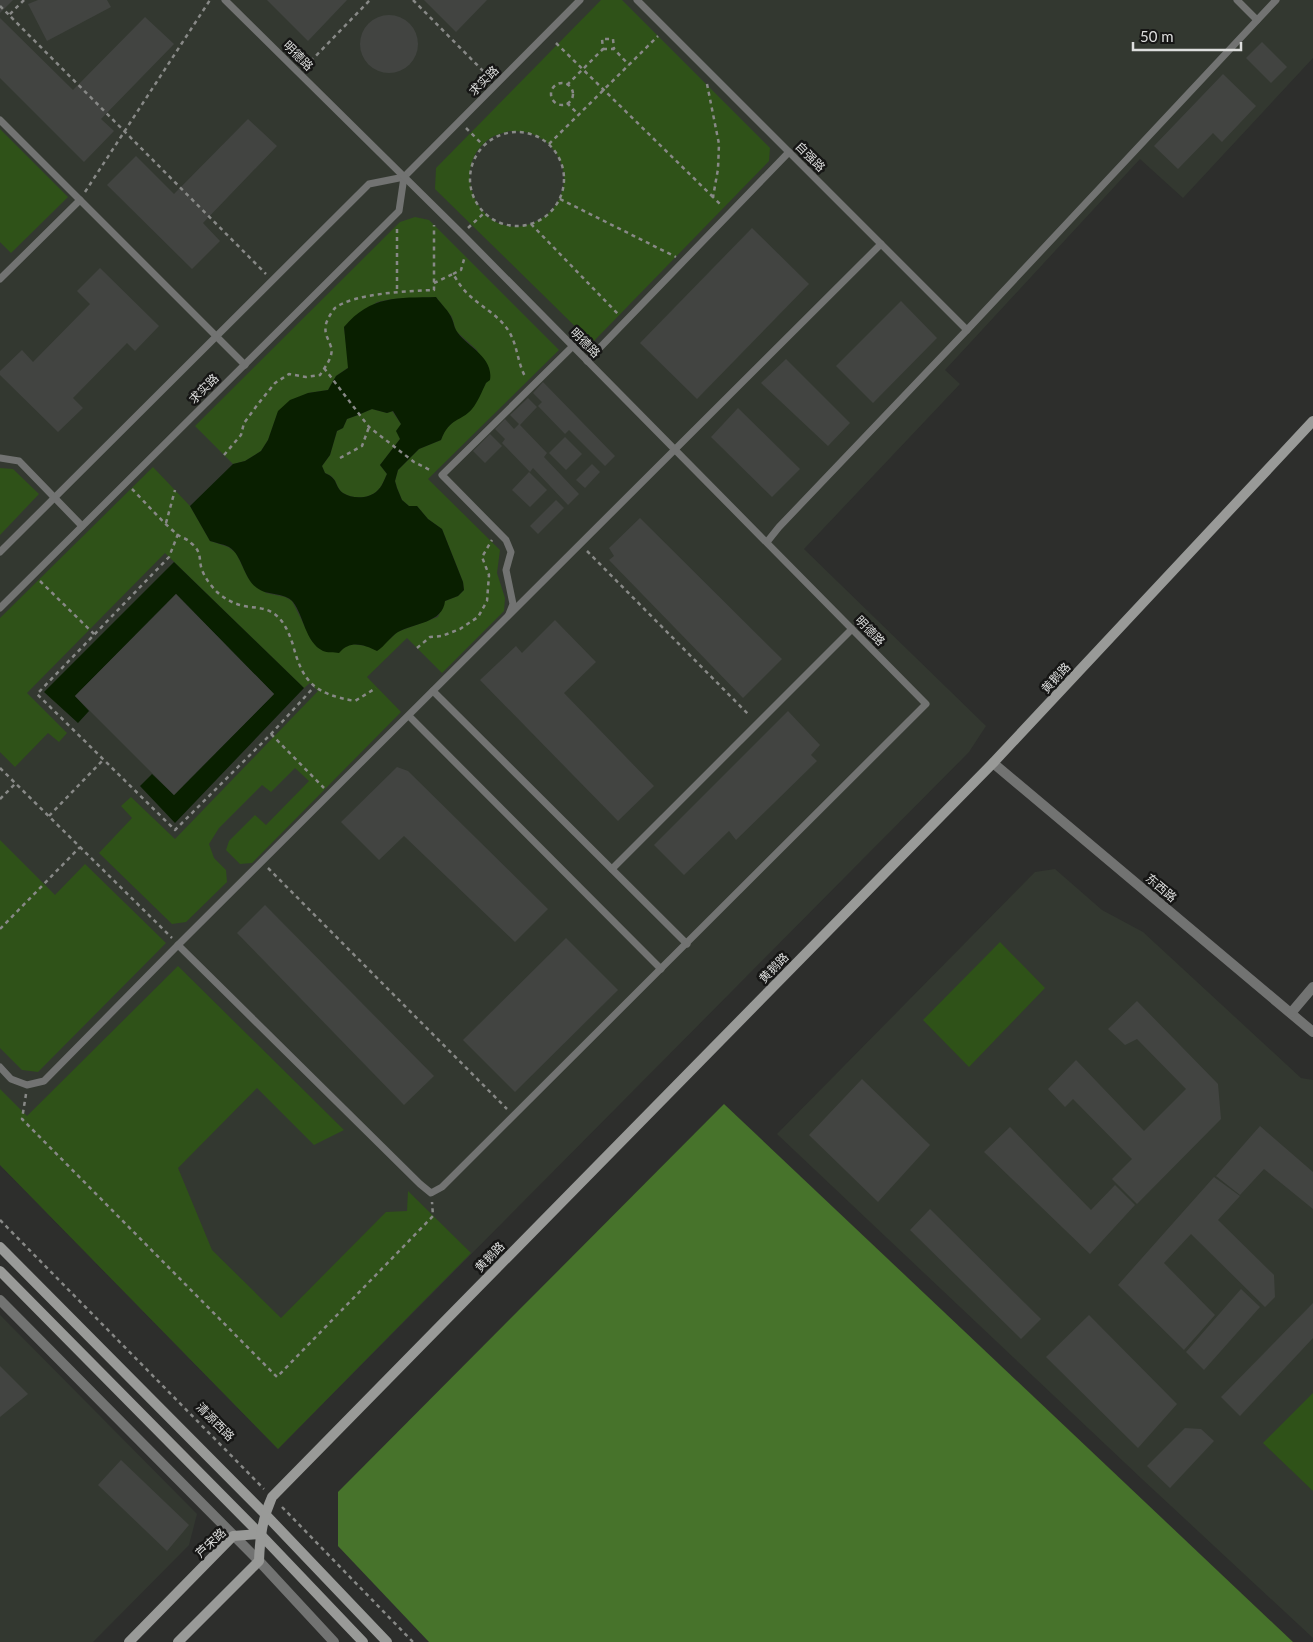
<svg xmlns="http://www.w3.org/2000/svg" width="1313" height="1642" viewBox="0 0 1313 1642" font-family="Lato,'Noto Sans SC',sans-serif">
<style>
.built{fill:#333830}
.green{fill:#2f5218;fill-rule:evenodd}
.forest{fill:#47732b}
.water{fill:#091f00;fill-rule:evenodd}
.building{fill:#424441}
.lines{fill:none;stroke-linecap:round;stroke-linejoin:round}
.path{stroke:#888987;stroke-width:2.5;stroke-dasharray:4 4;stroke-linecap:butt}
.lane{stroke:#727372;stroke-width:7}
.street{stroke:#727372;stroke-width:10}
.secondary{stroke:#999a98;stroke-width:10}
.labels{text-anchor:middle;stroke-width:5;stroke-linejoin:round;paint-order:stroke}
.street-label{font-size:12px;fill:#dddedd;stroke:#161615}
</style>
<rect width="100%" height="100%" fill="#2d2e2c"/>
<g class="built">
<polygon points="0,0 1313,0 1313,58 1183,198 1140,159 945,370 960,384 804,549 986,726 969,752 278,1449 0,1165"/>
<polygon points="1055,869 1102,910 1143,932 1301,1078 1313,1080 1313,1638 1142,1479 777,1134 1035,872"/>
<polygon points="0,1315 197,1514 189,1545 93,1642 0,1642"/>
</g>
<g class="green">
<path d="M601,0h21l148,148 -1,13 -177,182 -157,-154 1,-21zM509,131c5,0 10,0 15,1 25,4 45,30 39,56 -4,16 -13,27 -28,34 -53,25 -93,-57 -41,-86 5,-2 10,-3 15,-5z"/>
<polygon points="0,129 68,197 11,253 0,242"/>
<polygon points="415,217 429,220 559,350 428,479 500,550 497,573 505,598 504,611 442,673 407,638 367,677 401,712 252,863 240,864 226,850 229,841 255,815 266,825 309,781 295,768 271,792 262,785 219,828 209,844 214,858 226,870 227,882 186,922 172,924 99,853 132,818 121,806 131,797 175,839 318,691 310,683 304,688 165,553 27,693 67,733 59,742 48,733 15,767 0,752 0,618 153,467 190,506 210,541 228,547 236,553 248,578 266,593 285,597 292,601 312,641 344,646 351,644 367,646 390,639 397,632 438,617 445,601 458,596 464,590 463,582 442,529 428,519 417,506 409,506 402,500 397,488 395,481 398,470 419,449 441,440 445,430 454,421 463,416 483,388 486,383 477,350 456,331 452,317 436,297 392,299 377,302 344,327 349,367 336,376 328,390 308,393 278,412 268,440 261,451 245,461 233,464 195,426 400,222"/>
<path d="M372,409l15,4 5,-2 9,13 -2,4 1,11 -20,26 7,9c-3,6 -5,13 -10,17 -8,8 -25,8 -34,2 -9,-7 -4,-15 -18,-20l-3,-7 8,-11 7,-24 6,-3 4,-9 11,-4z"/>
<polygon points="0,468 13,469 39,494 0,535"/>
<polygon points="0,840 55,895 85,864 166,943 38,1072 22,1070 0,1048"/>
<polygon points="1000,942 1045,988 969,1067 923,1020"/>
<polygon points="178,966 344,1130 314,1145 257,1088 178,1168 212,1250 281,1318 386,1212 407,1211 408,1191 471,1253 278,1449 0,1165 0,1089 27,1116"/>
<polygon points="1313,1393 1313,1491 1263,1443"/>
</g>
<polygon class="forest" points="724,1104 1293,1642 429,1642 338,1546 338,1492"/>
<g class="water">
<path d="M436,297c5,7 13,14 16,22 2,4 2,8 4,11 9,16 38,26 34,50l-4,3c-4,8 -8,19 -14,26 -11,13 -22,8 -31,31l-22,9 -21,21 -3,11 2,7 5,12 7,6h8l11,13 14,10 21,53 1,8 -6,6 -13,5c-2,22 -31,22 -47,31 -8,5 -13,14 -21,19 -14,-7 -27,-11 -38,2 -5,-1 -12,0 -16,-2 -18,-9 -19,-35 -30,-49 -8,-10 -26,-6 -36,-14 -14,-10 -14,-32 -28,-41 -6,-3 -13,-4 -19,-6l-20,-35 43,-42 12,-3 16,-10 7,-11 10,-29 12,-11 18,-7 20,-3 8,-14 12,-8 -4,-41c27,-32 54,-29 92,-30zM372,409l15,4 6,-2 8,13 -5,7 4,8 -20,26 7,9c-3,6 -5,13 -10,17 -8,8 -25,8 -34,2 -9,-7 -4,-14 -18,-20l-3,-7 8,-11 7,-24 6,-3 4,-9 11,-4z"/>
<polygon points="174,562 304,688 175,823 140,786 152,774 174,795 274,694 176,594 75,696 89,711 78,723 44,692"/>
</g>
<g class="building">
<polygon points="0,0 13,0 0,13"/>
<polygon points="38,0 107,0 111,7 47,41 28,4"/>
<polygon points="267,0 347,0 308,41"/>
<polygon points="424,0 487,0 456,32"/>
<circle cx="389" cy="44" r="29"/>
<polygon points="145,17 174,44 101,119 114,131 84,162 0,78 0,18 73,90"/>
<polygon points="1262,42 1287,67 1271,83 1246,58"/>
<polygon points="1223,74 1256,106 1222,142 1213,133 1178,169 1154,146"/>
<polygon points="248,119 277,146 203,223 220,241 192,269 107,185 136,156 174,194"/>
<polygon points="752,228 809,284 697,399 640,343"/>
<polygon points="100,268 159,326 135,351 127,343 73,398 83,408 58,432 0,375 0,371 22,350 33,362 90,304 77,291"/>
<polygon points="901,301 937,338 873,403 836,366"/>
<polygon points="786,359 850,423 828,446 761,383"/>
<polygon points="543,382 615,456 605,466 569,430 565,434 538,406 542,402 533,393"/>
<polygon points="528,398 537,407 520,425 547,453 544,457 579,494 568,505 533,468 530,472 502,443 505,439 495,429 505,419 514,429 519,424 510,415"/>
<polygon points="738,408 800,469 772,497 711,437"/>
<polygon points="490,434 502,446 485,463 473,451"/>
<polygon points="565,437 582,454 566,470 549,453"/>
<polygon points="592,464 600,472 585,488 576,480"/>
<polygon points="529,472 547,490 530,507 512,490"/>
<polygon points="556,500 564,508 538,534 530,526"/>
<polygon points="640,518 782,659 743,698 609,560 614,556 609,548"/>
<polygon points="176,594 274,694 174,795 75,696"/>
<polygon points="555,620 596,662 564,693 654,786 618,821 480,680 516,646 522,653"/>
<polygon points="788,711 820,745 811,755 817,761 736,840 729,831 684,875 654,845"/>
<polygon points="397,767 408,771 548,909 515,942 404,836 379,860 341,822"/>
<polygon points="265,905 434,1076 404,1105 237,933"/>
<polygon points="566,938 618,990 515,1092 463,1040"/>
<polygon points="1137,1001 1218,1084 1221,1119 1137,1204 1112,1179 1132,1159 1073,1099 1065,1107 1048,1089 1076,1060 1144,1131 1186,1089 1137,1039 1125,1045 1108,1029"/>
<polygon points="862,1079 930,1145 878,1202 809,1135"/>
<polygon points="1260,1126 1313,1172 1313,1209 1264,1169 1240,1195 1216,1176"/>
<polygon points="1010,1127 1091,1210 1115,1185 1135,1205 1090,1254 984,1152"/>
<polygon points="1214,1177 1240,1196 1218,1220 1274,1275 1275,1297 1265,1307 1191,1234 1164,1263 1215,1315 1184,1350 1118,1285"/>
<polygon points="930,1209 1041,1319 1021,1339 910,1230"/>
<polygon points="1241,1289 1260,1307 1204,1370 1186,1352"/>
<polygon points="1313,1303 1313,1338 1240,1416 1221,1397"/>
<polygon points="1089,1315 1177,1404 1138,1448 1046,1357"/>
<polygon points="0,1366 28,1394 0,1417"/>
<polygon points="1185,1428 1201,1429 1214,1441 1170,1488 1147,1466"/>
<polygon points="121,1460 189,1525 167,1551 98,1485"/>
</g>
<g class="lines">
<g class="path">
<polyline points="24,0 9,15 266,274"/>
<polyline points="413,0 489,77"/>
<polyline points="0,6 9,15"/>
<polyline points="556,43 713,197"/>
<polyline points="603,49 614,49 629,65"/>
<polyline points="305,67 370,0"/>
<circle cx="562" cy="94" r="11"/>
<polyline points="707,84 719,144 718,169 713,197 722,206"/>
<polyline points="567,85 603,49 602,39 613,39 614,49"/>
<polyline points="567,103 578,114"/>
<polyline points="466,128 483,145"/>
<circle cx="517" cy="179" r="47"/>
<polyline points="549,144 658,36"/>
<polyline points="85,192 210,0"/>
<polyline points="560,199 676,257"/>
<polyline points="531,224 619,315"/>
<polyline points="468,228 484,213"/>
<polyline points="397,229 397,292"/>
<polyline points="453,274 461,270 465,256"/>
<path d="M434,283l19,-9c5,8 10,16 17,22 12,11 29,20 38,34 10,15 9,33 18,48"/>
<polyline points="324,368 369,427 414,462 432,471"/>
<path d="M224,455l17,-20 3,-12 14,-19 17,-21 14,-9 17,3 14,-2c5,-8 14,-19 11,-28 -3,-10 -7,-12 -5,-23 1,-4 6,-13 9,-16 19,-15 75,-17 99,-18v-65"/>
<polyline points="340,458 362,446 369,427"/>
<path d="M132,489c14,14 31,34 46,46 4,3 10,4 13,8 12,10 7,16 11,27 3,8 9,16 15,22 8,7 17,12 27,14 10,2 20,1 29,7 11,7 16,20 20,32 10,38 22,49 62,56l21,-13"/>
<polyline points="166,523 175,490"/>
<polyline points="178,534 169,557 37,694 175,830 271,734 314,687"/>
<polyline points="587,551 750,716"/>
<polyline points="40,581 94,634"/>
<polyline points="417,648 430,637 442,636 460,629 478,617 487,601 489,575 482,557 492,540"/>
<polyline points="271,734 324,788"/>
<polyline points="0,768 172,938"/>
<polyline points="0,799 16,783"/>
<polyline points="49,816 103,760"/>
<polyline points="268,868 507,1109"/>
<polyline points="0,929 80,847"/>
<polyline points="26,1094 22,1119 277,1377 433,1216 432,1202"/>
<polyline points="0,1220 264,1489"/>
<polyline points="282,1507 413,1642"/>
</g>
<g class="lane">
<polyline points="637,0 967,330"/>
<polyline points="1237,0 1257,20"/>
<polyline points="0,120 245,365"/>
<polyline points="0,279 80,200"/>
<polyline points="587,361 789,152"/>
<polyline points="0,458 19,461 82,526"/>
<polyline points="767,542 779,527 967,330 1276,0"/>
<polyline points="0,552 369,184 404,177 580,0"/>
<polyline points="0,608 399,211 404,177"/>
<polyline points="509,614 513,604 506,570 511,552 506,540 442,475 573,346"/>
<polyline points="433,691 687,944"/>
<polyline points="409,716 661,969"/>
<polyline points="612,869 852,629"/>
<polyline points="178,945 420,1184 431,1193 442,1187 926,704 462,234 225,0"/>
<polyline points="0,1067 11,1079 27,1085 44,1081 178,945 881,244"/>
</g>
<g class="street">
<polyline points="993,763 1313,1032"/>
<polyline points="1291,1013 1313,987"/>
<polyline points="0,1300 259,1561 334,1642"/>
</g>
<g class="secondary">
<polyline points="0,1247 265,1514 387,1642"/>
<polyline points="0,1271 260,1534 363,1642"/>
<polyline points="129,1642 233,1536 260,1534"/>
<path d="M178,1642l81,-81c1,-24 3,-41 13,-64l721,-734 320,-342"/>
</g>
</g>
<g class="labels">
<g class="street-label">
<text transform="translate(298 56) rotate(45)" y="4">明德路</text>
<text transform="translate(484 81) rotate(-45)" y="4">求实路</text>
<text transform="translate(810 157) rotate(45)" y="4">自强路</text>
<text transform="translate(585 343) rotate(45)" y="4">明德路</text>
<text transform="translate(204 389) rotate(-45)" y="4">求实路</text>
<text transform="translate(870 631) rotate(46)" y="4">明德路</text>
<text transform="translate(1056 678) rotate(-47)" y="4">黄鹅路</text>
<text transform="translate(1161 888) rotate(40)" y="4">东西路</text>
<text transform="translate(774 968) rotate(-46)" y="4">黄鹅路</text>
<text transform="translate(490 1257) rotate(-46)" y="4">黄鹅路</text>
<text transform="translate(215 1422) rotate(45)" y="4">清源西路</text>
<text transform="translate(211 1543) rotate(-43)" y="4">芦宋路</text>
</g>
</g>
<path d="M1133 42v8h108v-8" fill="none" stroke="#dddedd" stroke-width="2.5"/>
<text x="1140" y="42" font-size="15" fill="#dddedd" stroke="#161615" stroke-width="4" paint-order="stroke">50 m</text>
</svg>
